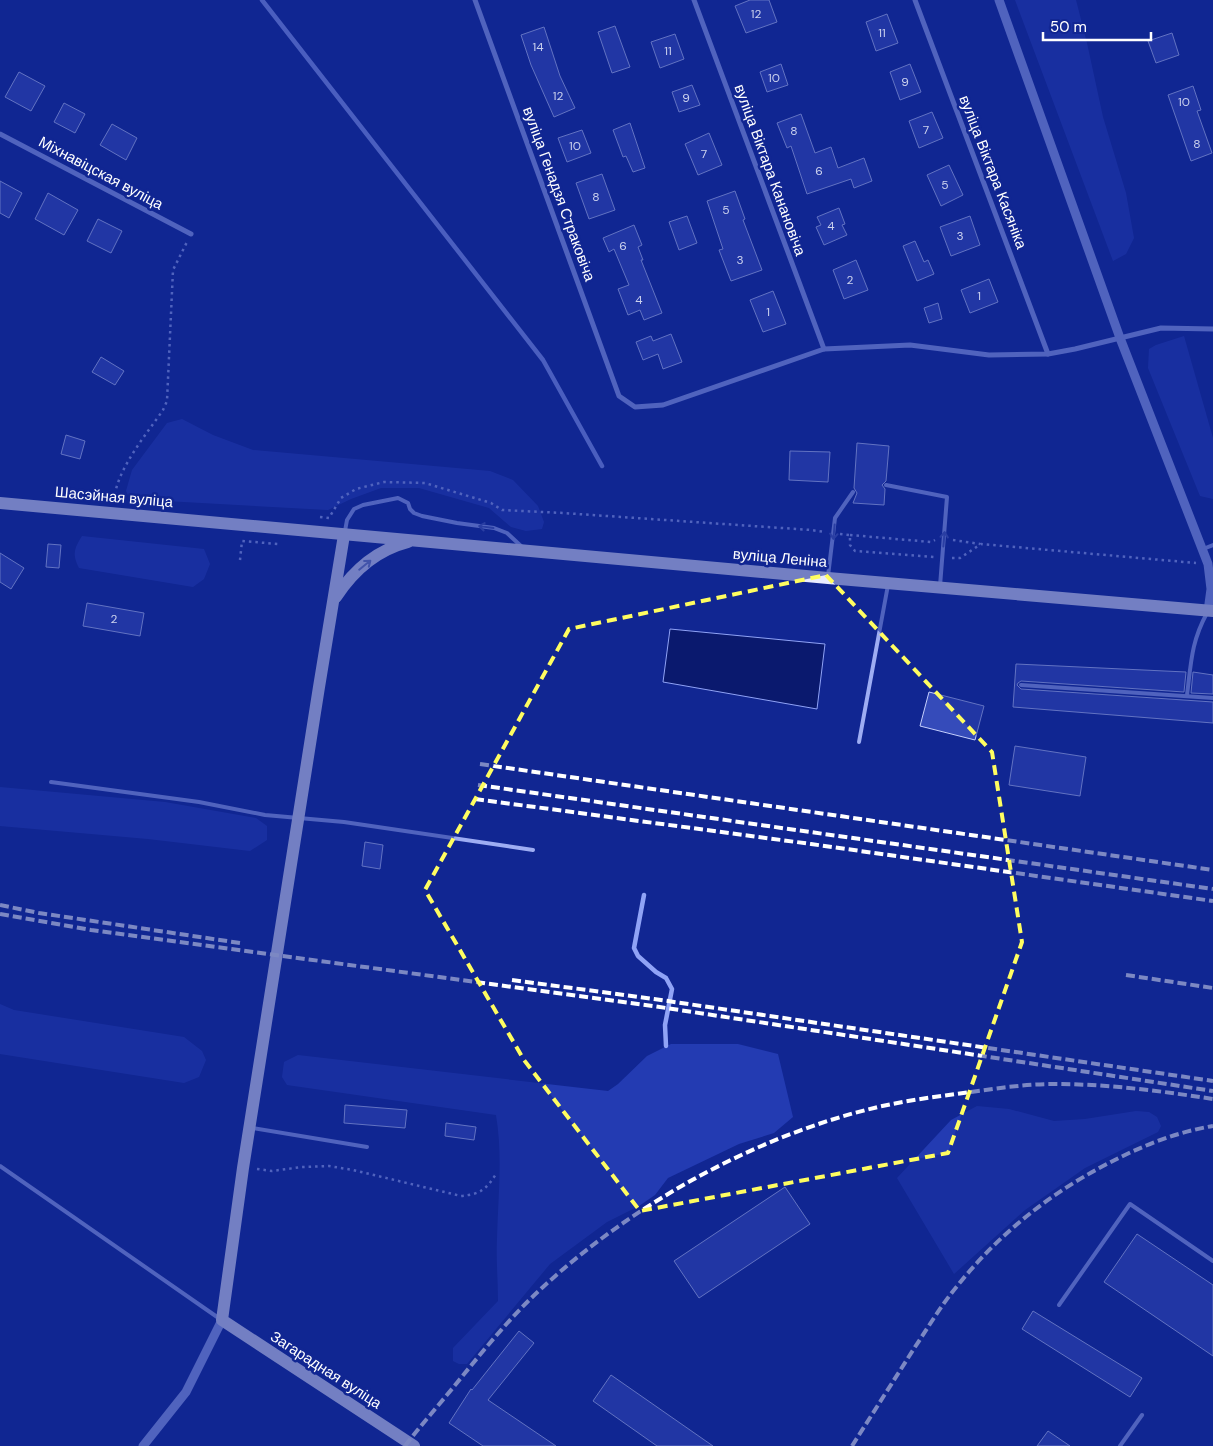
<svg xmlns="http://www.w3.org/2000/svg" width="1213" height="1446" viewBox="0 0 1213 1446" font-family="'DM Sans',sans-serif">
<style>
.green{fill:#233bb2}
.water{fill:#0a196e;stroke:#90a3f6}
.lines{fill:none;stroke-linecap:round;stroke-linejoin:round}
.stream{stroke:#90a3f6;stroke-width:4.5}
.building{fill:#354bba;stroke:#c5cffd}
.path{stroke:#9eadf3;stroke-width:2.5;stroke-dasharray:2.5 4;stroke-linecap:butt}
.service{stroke:#9eadf3;stroke-width:4}
.minor{stroke:#9eadf3;stroke-width:5}
.tertiary{stroke:#9eadf3;stroke-width:9}
.primary{stroke:#eaecff;stroke-width:12}
.rail{stroke:#fff;stroke-width:4;stroke-dasharray:9 4;stroke-linecap:butt}
.oneway{stroke:#495cb9}
.oneway2{stroke:#7e89c8}
.marked{fill:none;stroke:#fffd60;stroke-width:4;stroke-dasharray:10 6;stroke-linejoin:round}
.labels{text-anchor:middle;stroke-width:5;stroke-linejoin:round;paint-order:stroke}
.number-label{font-size:12px;fill:#ccd2ee}
.street-label{font-size:15px;fill:#fff;stroke:#112692}
</style>
<rect width="100%" height="100%" fill="#112692"/>
<g class="green">
<polygon points="1015,0 1076,0 1087,43 1103,117 1126,193 1134,238 1126,254 1113,261"/>
<polygon points="1184,336 1213,438 1213,499 1200,496 1148,368 1149,349 1156,345"/>
<polygon points="182,419 213,435 253,450 490,471 513,480 538,506 544,522 542,529 526,531 511,527 489,508 419,488 381,488 351,499 328,510 130,499 126,491 132,470 167,423"/>
<path d="M82,536l122,13 6,15 -6,15 -11,8 -114,-19c-7,-14 -5,-19 3,-32z"/>
<polygon points="0,787 165,802 256,818 267,826 267,840 250,851 148,839 0,826"/>
<polygon points="0,1004 14,1010 184,1037 202,1051 206,1060 199,1077 184,1083 0,1054"/>
<path d="M671,1044h67l40,10 15,63 -19,16 -35,11 -71,34 -13,17 -16,11 -32,16 -57,42 -83,100h-8l-6,-3v-13l45,-47c0,-21 -2,-41 -1,-62 1,-41 6,-83 -1,-124l-209,-30 -5,-8 2,-15 14,-7 310,36 10,-7 29,-28z"/>
<polygon points="977,1106 1009,1109 1054,1121 1085,1119 1136,1111 1149,1112 1157,1117 1161,1126 1158,1132 1085,1168 1025,1210 954,1274 897,1178 951,1120"/>
</g>
<polygon class="water" points="670,629 825,644 817,709 663,682"/>
<g class="lines">
<g class="stream">
<polyline points="262,0 543,360 602,466"/>
<polyline points="644,895 634,948 638,956 656,972 666,978 672,989 665,1025 666,1046"/>
</g>
</g>
<g class="building">
<polygon points="750,0 769,0 777,22 746,33 735,6"/>
<polygon points="887,14 898,43 876,51 866,22"/>
<polygon points="615,26 630,67 612,73 598,32"/>
<polygon points="544,27 560,76 575,108 554,117 531,65 521,35"/>
<polygon points="1172,33 1179,55 1156,63 1148,41"/>
<polygon points="675,34 684,59 660,68 651,42"/>
<polygon points="781,64 788,85 767,92 760,72"/>
<polygon points="910,64 921,92 900,100 890,72"/>
<polygon points="19,72 45,86 31,111 5,97"/>
<polygon points="692,85 700,105 679,112 672,92"/>
<polygon points="1193,86 1201,110 1197,111 1212,153 1191,161 1168,95"/>
<polygon points="64,103 85,114 75,133 54,122"/>
<polygon points="932,112 943,138 919,148 909,121"/>
<polygon points="801,114 815,153 831,147 838,168 864,158 872,181 854,188 851,179 807,194 791,146 787,148 777,123"/>
<polygon points="630,123 645,168 633,172 626,156 623,157 613,130"/>
<polygon points="112,124 137,138 126,160 100,145"/>
<polygon points="582,130 591,153 567,162 558,138"/>
<polygon points="709,133 722,165 698,175 685,144"/>
<polygon points="949,165 963,195 941,206 927,175"/>
<polygon points="602,174 615,210 589,219 576,183"/>
<polygon points="0,181 22,193 9,218 0,213"/>
<polygon points="735,191 745,219 743,220 762,270 731,281 719,250 723,249 707,201"/>
<polygon points="48,193 78,210 64,235 35,219"/>
<polygon points="839,208 845,224 842,225 847,235 824,245 816,227 821,225 817,217"/>
<polygon points="687,216 697,243 679,250 669,222"/>
<polygon points="970,216 980,245 951,256 940,227"/>
<polygon points="98,219 122,231 111,253 87,241"/>
<polygon points="634,225 642,245 638,247 643,260 641,260 662,313 644,320 640,310 628,315 618,289 629,285 614,249 609,252 603,238"/>
<polygon points="915,241 924,262 928,260 934,274 917,281 903,246"/>
<polygon points="856,260 868,290 844,299 833,270"/>
<polygon points="989,279 998,302 970,313 961,290"/>
<polygon points="773,291 786,324 763,332 750,300"/>
<polygon points="938,303 942,319 929,323 924,308"/>
<polygon points="671,334 682,362 663,369 658,354 643,360 636,342 651,336 653,341"/>
<polygon points="101,357 124,371 115,385 92,372"/>
<polygon points="66,435 85,441 80,459 61,454"/>
<polygon points="857,443 889,446 886,481 882,485 885,489 884,505 853,503 857,493 854,488"/>
<polygon points="790,451 830,452 828,482 789,480"/>
<polygon points="48,544 61,545 59,568 46,567"/>
<polygon points="0,553 24,568 11,589 0,582"/>
<polygon points="87,603 144,613 140,636 83,626"/>
<polygon points="1016,664 1186,672 1184,692 1021,681 1018,683 1017,685 1021,689 1213,702 1213,723 1013,707"/>
<polygon points="1193,672 1213,675 1213,694 1191,693"/>
<polygon points="929,692 984,706 975,740 920,726"/>
<polygon points="1015,746 1086,757 1080,796 1009,785"/>
<polygon points="365,842 383,845 380,869 362,866"/>
<polygon points="345,1105 407,1110 405,1128 344,1123"/>
<polygon points="446,1123 476,1127 474,1140 445,1136"/>
<polygon points="785,1187 810,1224 699,1298 674,1261"/>
<polygon points="1137,1234 1213,1285 1213,1356 1104,1282"/>
<polygon points="1033,1311 1142,1378 1130,1397 1022,1329"/>
<polygon points="519,1331 534,1343 488,1400 556,1446 483,1446 449,1423 471,1389 472,1390"/>
<polygon points="611,1375 713,1446 657,1446 593,1401"/>
<polygon points="1048,1431 1070,1446 1037,1446"/>
</g>
<g class="lines">
<g class="path">
<path d="M114,501c2,-31 32,-66 49,-91l4,-9 6,-131 14,-28"/>
<polyline points="320,517 329,518 341,498 356,489 384,482 425,483 491,503 502,510 563,513 811,530 825,532"/>
<polyline points="840,534 850,535 850,545 855,551 934,557"/>
<polyline points="850,535 931,542 935,540"/>
<polyline points="953,540 980,544"/>
<polyline points="952,558 960,558 981,544 1196,563"/>
<polyline points="240,560 242,541 278,544 279,541"/>
<path d="M257,1169l15,2 30,-4 27,-1 24,4 108,26c19,-2 25,-6 35,-22"/>
</g>
<g class="service">
<polyline points="886,485 947,497 940,586"/>
<polyline points="345,531 347,520 354,509 363,505 398,498 408,503 410,509 414,513 422,516 457,523 494,528 507,533 521,546"/>
<polyline points="1203,549 1213,545"/>
<polyline points="828,576 835,518 853,492"/>
<polyline points="1021,685 1213,698"/>
<path d="M1187,695c4,-31 4,-53 20,-82"/>
<polyline points="859,742 888,585"/>
<polyline points="51,782 199,802 265,815 344,822 533,850"/>
<polyline points="252,1128 367,1147"/>
<polyline points="0,1166 220,1319"/>
<polyline points="1059,1305 1130,1204 1213,1261"/>
<polyline points="1120,1446 1142,1415"/>
</g>
<g class="minor">
<polyline points="475,0 619,396 635,407 663,405 824,349 910,345 989,355 1048,354 1075,349 1161,328 1213,329"/>
<polyline points="694,0 824,349"/>
<polyline points="915,0 1048,354"/>
<polyline points="0,134 191,234"/>
</g>
<g class="tertiary">
<polyline points="999,0 1120,338 1208,564 1211,589 1208,611"/>
<polyline points="143,1446 186,1392 222,1320"/>
</g>
<g class="primary">
<polyline points="0,503 828,578 1213,611"/>
<polyline points="344,535 319,687 243,1168 222,1320 414,1446"/>
<path d="M336,597c17,-26 41,-47 72,-55"/>
</g>
<g class="rail">
<polyline points="480,764 1213,870"/>
<polyline points="478,785 1213,889"/>
<polyline points="475,799 811,844 1213,901"/>
<polyline points="0,905 39,913 240,943"/>
<polyline points="0,914 91,930 653,1006 1213,1091"/>
<polyline points="1126,975 1213,988"/>
<polyline points="512,980 654,999 1213,1081"/>
<path d="M405,1446c16,-21 34,-41 51,-62 27,-33 55,-68 87,-97 91,-84 215,-152 335,-180 31,-7 62,-11 93,-15 28,-4 55,-8 84,-8 52,0 106,7 158,15"/>
<path d="M852,1446c21,-33 42,-66 63,-99 14,-21 27,-43 43,-62 41,-51 91,-91 149,-121 32,-17 69,-32 106,-38"/>
</g>
</g>
<defs><path id="oneway-shaft" d="M-6 0H5M1.5-3L5.5 0L1.5 3" fill="none" stroke-width="1.6" stroke-linecap="round" stroke-linejoin="round" transform="scale(1.25)"/></defs>
<g class="oneway">
<use href="#oneway-shaft" transform="translate(486 527) rotate(-172)"/>
<use href="#oneway-shaft" transform="translate(834 532) rotate(95)"/>
<use href="#oneway-shaft" transform="translate(944 539) rotate(-85)"/>
</g>
<use class="oneway2" href="#oneway-shaft" transform="translate(365 565) rotate(-39)"/>
<path d="M0 0H1213V1446H0ZM826,575l166,177 30,190 -74,211 -308,58 -116,-151 -99,-170 144,-261z" fill="#112692" fill-opacity=".55" fill-rule="evenodd"/>
<path class="marked" d="M826,575l166,177 30,190 -74,211 -308,58 -116,-151 -99,-170 144,-261z"/>
<g class="labels">
<g class="number-label">
<text x="756" y="18">12</text>
<text x="882" y="37">11</text>
<text x="538" y="51">14</text>
<text x="668" y="55">11</text>
<text x="774" y="82">10</text>
<text x="905" y="86">9</text>
<text x="558" y="100">12</text>
<text x="686" y="102">9</text>
<text x="1184" y="106">10</text>
<text x="926" y="134">7</text>
<text x="794" y="135">8</text>
<text x="1197" y="148">8</text>
<text x="575" y="150">10</text>
<text x="704" y="158">7</text>
<text x="819" y="175">6</text>
<text x="945" y="189">5</text>
<text x="596" y="201">8</text>
<text x="726" y="214">5</text>
<text x="831" y="230">4</text>
<text x="960" y="240">3</text>
<text x="623" y="250">6</text>
<text x="740" y="264">3</text>
<text x="850" y="284">2</text>
<text x="979" y="300">1</text>
<text x="639" y="304">4</text>
<text x="768" y="316">1</text>
<text x="114" y="623">2</text>
</g>
<g class="street-label">
<text transform="translate(770 170) rotate(70)" y="5">вуліца Віктара Канановіча</text>
<text transform="translate(993 172) rotate(69)" y="5">вуліца Віктара Касяніка</text>
<text transform="translate(101 173) rotate(28)" y="5">Міхнавіцская вуліца</text>
<text transform="translate(559 194) rotate(70)" y="5">вуліца Генадзя Страковіча</text>
<text transform="translate(114 497) rotate(5)" y="5">Шасэйная вуліца</text>
<text transform="translate(780 558) rotate(5)" y="5">вуліца Леніна</text>
<text transform="translate(326 1370) rotate(33)" y="5">Загарадная вуліца</text>
</g>
</g>
<path d="M1043 32v8h108v-8" fill="none" stroke="#ffffff" stroke-width="2.5"/>
<text x="1050" y="32" font-size="15" fill="#ffffff" stroke="#112692" stroke-width="4" paint-order="stroke">50 m</text>
</svg>
